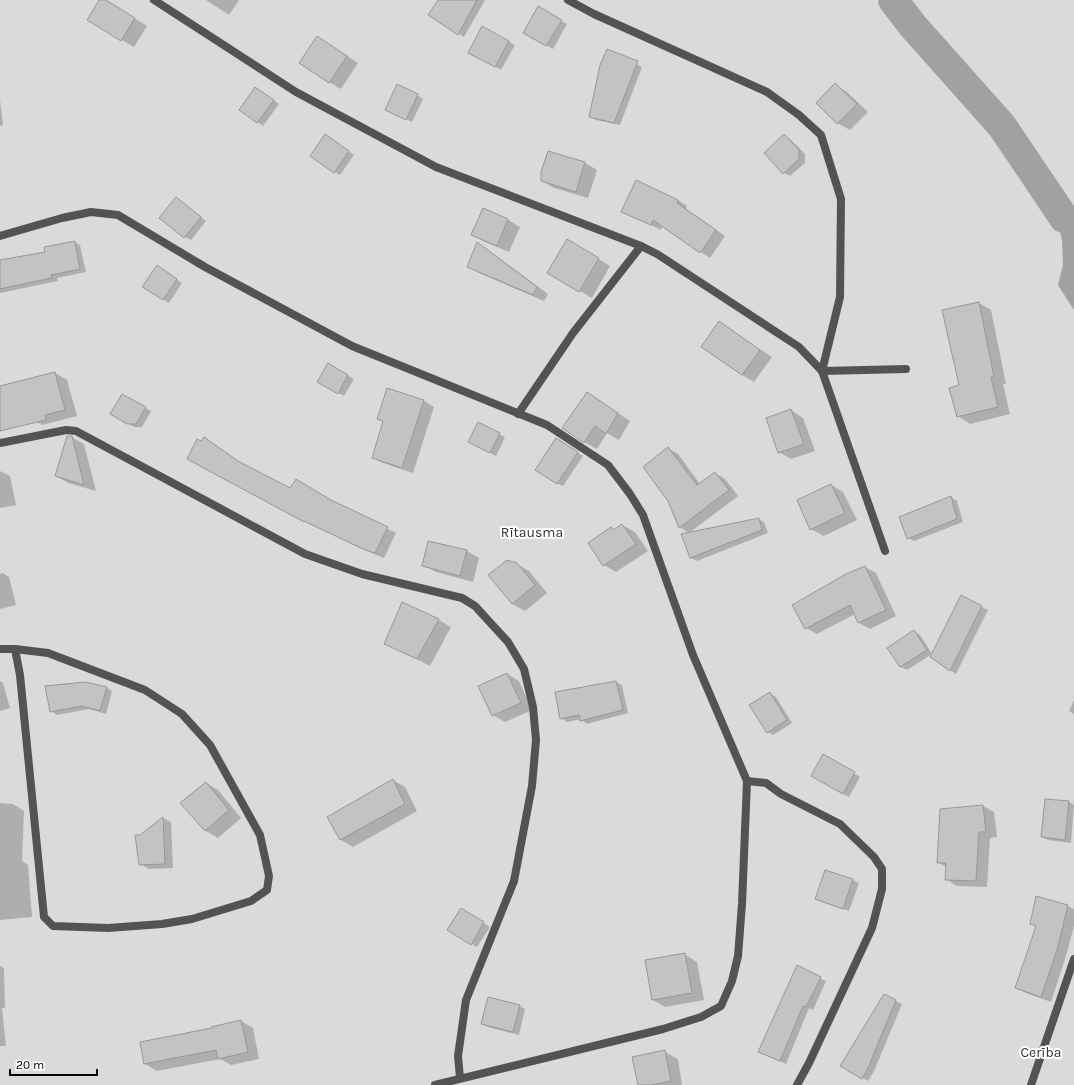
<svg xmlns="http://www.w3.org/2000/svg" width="1074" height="1085" viewBox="0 0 1074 1085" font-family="Karla,sans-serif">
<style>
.green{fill:#dadada}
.water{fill:#a1a1a1}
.shadow{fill:#0003}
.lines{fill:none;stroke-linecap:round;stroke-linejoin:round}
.canal{stroke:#a1a1a1;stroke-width:30}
.building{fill:#c3c3c3;stroke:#979797}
.service{stroke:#535353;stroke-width:8}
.labels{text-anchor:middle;stroke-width:4;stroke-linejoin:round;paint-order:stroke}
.park-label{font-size:14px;fill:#313131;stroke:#fff}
</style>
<rect width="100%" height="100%" fill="#fff"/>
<rect class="green" x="0" y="0" width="1074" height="1085"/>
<polygon class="water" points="1072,215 1074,217 1074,310 1058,285 1063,265 1062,241 1058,221"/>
<g class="shadow">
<polygon points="101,0 104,0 147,26 134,47 88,20"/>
<polygon points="206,0 239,0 229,15"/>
<polygon points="449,0 485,0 464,37 459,34"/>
<polygon points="538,8 567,24 553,49 524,32"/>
<polygon points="482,27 515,45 501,70 469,52"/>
<polygon points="329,44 358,63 341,89 329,82"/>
<polygon points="626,58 642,67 620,125 596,120 590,117"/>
<polygon points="835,85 847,92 868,112 850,130 837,123"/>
<polygon points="261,91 279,104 263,126 258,122"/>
<polygon points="417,95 423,99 412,122 391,111"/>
<polygon points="0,100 3,125 0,126"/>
<polygon points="784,136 790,139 805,154 805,163 790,176 784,173 766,153"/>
<polygon points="331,139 354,155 340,175 335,172"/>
<polygon points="548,152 585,163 597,170 588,198 554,188 542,181"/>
<polygon points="176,198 206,221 191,240 185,237"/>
<polygon points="678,200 687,206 686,209 725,236 710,258 662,226 661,230 623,212"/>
<polygon points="508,220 520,227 509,252 485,242 472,235"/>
<polygon points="567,240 610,266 592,298 548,272"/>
<polygon points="74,242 80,245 86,272 57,278 58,281 0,293 0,261 46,252"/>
<polygon points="477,244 488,250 548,294 544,301 479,273 468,266"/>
<polygon points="163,270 182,283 169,303 144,287"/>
<polygon points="979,303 991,310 1006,384 1003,384 1010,414 970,424 958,416 960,386"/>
<polygon points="719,323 772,357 754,382 742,375"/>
<polygon points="329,364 354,379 344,396 319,382"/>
<polygon points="55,373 67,380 77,416 42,425 35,421"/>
<polygon points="388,389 424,401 434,407 413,473 383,463 373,457 384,422 378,419"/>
<polygon points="588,393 630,421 619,440 607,433 597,449 584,442"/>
<polygon points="123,395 151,411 142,427 134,427 112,414"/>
<polygon points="791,410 803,418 815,451 791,459 779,452"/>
<polygon points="499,434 505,437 496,456 475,445"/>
<polygon points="71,437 84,444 96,491 68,483 56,476"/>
<polygon points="562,442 583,456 563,486 557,483"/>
<polygon points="213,444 244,465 291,490 333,502 396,533 384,558 376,555 314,525 313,526 198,463"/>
<polygon points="668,448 678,454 700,484 715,473 725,479 738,496 689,533 680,527"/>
<polygon points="0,471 10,476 16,505 0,508"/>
<polygon points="831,485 843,492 857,520 824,536 811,529"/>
<polygon points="951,497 957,501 963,522 914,541 908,538"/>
<polygon points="758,519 764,522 768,533 697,561 691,558"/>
<polygon points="622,525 635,532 648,551 616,572 604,565 611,529 614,530"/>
<polygon points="467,551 479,558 473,582 436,572 423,565"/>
<polygon points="517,564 529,571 547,593 525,611 512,604"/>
<polygon points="865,567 876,573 896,616 870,629 859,623 855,614 817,634 806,628 847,575"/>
<polygon points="3,573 9,577 16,605 0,609 0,574"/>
<polygon points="962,597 988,610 956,674 950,670"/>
<polygon points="403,603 439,620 451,627 430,666 385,643"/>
<polygon points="914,631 920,635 932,654 907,670 901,667 889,648"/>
<polygon points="507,674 519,681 532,710 505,722 493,715"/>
<polygon points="0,681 3,683 10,708 0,711"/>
<polygon points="616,682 622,685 628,713 587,724 581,719 567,722 561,718"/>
<polygon points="107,688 112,691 106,714 89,709 57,715 51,711"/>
<polygon points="770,694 776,697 792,723 773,735 768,732"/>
<polygon points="1074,700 1074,714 1069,711"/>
<polygon points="823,755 860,777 849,797 812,776"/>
<polygon points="393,780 405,787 417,811 353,847 341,840 328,817"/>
<polygon points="206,783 218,790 241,818 218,838 206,831 182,803"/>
<polygon points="1046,800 1069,802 1074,805 1071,843 1048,840 1042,837"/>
<polygon points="0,803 13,804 24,811 22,861 28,865 32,917 0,920"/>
<polygon points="983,806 994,812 997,837 990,838 987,887 957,886 946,879 946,867 938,862"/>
<polygon points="163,818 171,822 173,868 149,869 140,864"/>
<polygon points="825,871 853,880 859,883 849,911 822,902 816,899"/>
<polygon points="1037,898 1068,906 1074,909 1074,926 1066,956 1051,1002 1026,993 1016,988 1037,927 1031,924"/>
<polygon points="461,910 490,927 477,947 449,930"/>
<polygon points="684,954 697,962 704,1000 665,1007 653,1000"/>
<polygon points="0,966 4,968 5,1008 2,1008 6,1046 0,1046"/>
<polygon points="820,978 826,981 813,1010 809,1008 786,1064 759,1052"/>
<polygon points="884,995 902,1004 874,1071 868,1081 842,1066"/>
<polygon points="519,1006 525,1009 519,1035 488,1027 482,1024"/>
<polygon points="241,1021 253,1028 259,1059 231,1065 220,1059 157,1071 145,1064 213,1029"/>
<polygon points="665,1052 678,1059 682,1085 639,1085"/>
</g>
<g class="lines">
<polyline class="canal" points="893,0 913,26 1002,126 1064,218"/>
</g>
<g class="building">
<polygon points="99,0 106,0 135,18 121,41 87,20"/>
<polygon points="438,0 477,0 458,35 428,15"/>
<polygon points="538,6 562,20 546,46 523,33"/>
<polygon points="482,26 509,41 495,67 468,53"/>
<polygon points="317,36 347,56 329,83 299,63"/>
<polygon points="607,49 638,61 614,123 589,117 600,65"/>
<polygon points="835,83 857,104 837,124 816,103"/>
<polygon points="397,84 418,94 406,120 385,110"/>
<polygon points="255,87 274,100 257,123 239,110"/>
<polygon points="325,134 349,151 334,173 310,156"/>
<polygon points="784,134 799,150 799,159 783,174 764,153"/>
<polygon points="548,151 585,162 576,192 541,181 541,172"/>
<polygon points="636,180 678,200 677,203 716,230 700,253 653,220 651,225 621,212"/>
<polygon points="176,197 201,217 184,238 159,218"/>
<polygon points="483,208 508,219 497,246 471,235"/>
<polygon points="567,239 599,258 579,292 547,273"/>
<polygon points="75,241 80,269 51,275 52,278 0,289 0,260 45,252 44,247"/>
<polygon points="477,242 537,287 533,295 467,267"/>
<polygon points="157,265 177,279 163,300 142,287"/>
<polygon points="979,302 994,377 991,377 998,407 957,417 949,388 959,385 942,310"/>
<polygon points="719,321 760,350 742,375 701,347"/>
<polygon points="328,363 348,375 338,394 317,382"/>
<polygon points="55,372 65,410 45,415 46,420 0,431 0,386"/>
<polygon points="387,388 424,400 402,468 372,458 383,421 377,419"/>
<polygon points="587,392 618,413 606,434 595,426 584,443 562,428"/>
<polygon points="122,394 146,407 136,424 127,424 110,414"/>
<polygon points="791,409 804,444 778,453 766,418"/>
<polygon points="478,422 500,433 490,453 468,442"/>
<polygon points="67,436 72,436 84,485 55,476"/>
<polygon points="204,437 238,461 290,488 296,479 331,500 388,527 375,553 365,550 304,521 304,522 187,459 197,439 201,441"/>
<polygon points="556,438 578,452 557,484 535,470"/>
<polygon points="668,447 697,485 715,472 729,490 679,528 668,501 643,467"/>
<polygon points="831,484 845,513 810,530 797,500"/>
<polygon points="951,496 957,519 907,539 899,517"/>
<polygon points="759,518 762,530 690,558 681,534"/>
<polygon points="622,524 636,544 603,566 588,543 611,527 613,530"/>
<polygon points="428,541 467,550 460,576 422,566"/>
<polygon points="507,560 517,563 535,585 512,604 488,575"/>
<polygon points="865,566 886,610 858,623 850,605 805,629 792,605 846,574"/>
<polygon points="961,595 982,606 950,671 930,657"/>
<polygon points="402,602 439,619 417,659 384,644"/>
<polygon points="914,630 927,650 900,667 887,648"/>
<polygon points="507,673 521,703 492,716 478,686"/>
<polygon points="616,681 623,710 580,721 579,715 560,719 555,692"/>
<polygon points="85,682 107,687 100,711 82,706 50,712 45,686"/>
<polygon points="770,692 787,720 767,733 749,705"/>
<polygon points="823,754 855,772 843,794 811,776"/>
<polygon points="393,779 405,804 340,840 327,817"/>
<polygon points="206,782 229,810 205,831 180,803"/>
<polygon points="1045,799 1069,801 1065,840 1041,837"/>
<polygon points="983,805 986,832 979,832 976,881 945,880 946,863 937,863 940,809"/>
<polygon points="163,817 165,864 139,865 135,835 140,835"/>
<polygon points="825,870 853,879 843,909 815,899"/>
<polygon points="1036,896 1068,905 1057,950 1041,997 1015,988 1036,926 1030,924"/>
<polygon points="461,908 484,922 471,945 447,930"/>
<polygon points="685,953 692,993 652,1000 645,960"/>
<polygon points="797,965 821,977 806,1007 803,1006 780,1061 758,1052"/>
<polygon points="884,994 896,1000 868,1068 862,1079 840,1066"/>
<polygon points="488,997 520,1005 513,1032 481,1024"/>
<polygon points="241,1020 248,1052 218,1059 216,1050 144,1064 140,1042 212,1028 211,1027"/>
<polygon points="665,1050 671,1081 651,1085 638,1085 632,1057"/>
</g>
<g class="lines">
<g class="service">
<polyline points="154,0 296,92 436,167 641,246 657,254 799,347 822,371 885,551"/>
<polyline points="568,0 594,14 767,92 799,115 821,135 841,199 840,297 822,371 906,369"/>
<polyline points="0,236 62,218 91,212 118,215 205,267 352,346 547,425 608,465 630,494 643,515 693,655 747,781 742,904 738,956 732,981 721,1006 701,1017 663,1029 435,1085"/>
<polyline points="518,414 573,333 641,246"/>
<polyline points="0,443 66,430 76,431 305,554 362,574 462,598 475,606 508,642 524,669 533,707 536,740 532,786 514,881 466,1000 458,1056 460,1078"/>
<polyline points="0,649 15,649 48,653 145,690 182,714 210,745 260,835 269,876 267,890 251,901 192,919 162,924 108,928 53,926 44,917 20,675 15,649"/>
<polyline points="747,781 766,783 781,794 840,824 874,857 882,869 882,889 872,928 809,1063 797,1085"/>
<polyline points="1031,1085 1074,959"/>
</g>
</g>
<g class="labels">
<g class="park-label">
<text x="532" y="537">Rītausma</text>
<text x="1041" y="1057">Cerība</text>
</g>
</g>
<path d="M10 1069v6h87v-6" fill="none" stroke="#000000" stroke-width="2"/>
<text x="16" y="1069" font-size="12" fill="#000000" stroke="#ffffff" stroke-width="3" paint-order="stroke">20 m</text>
</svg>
